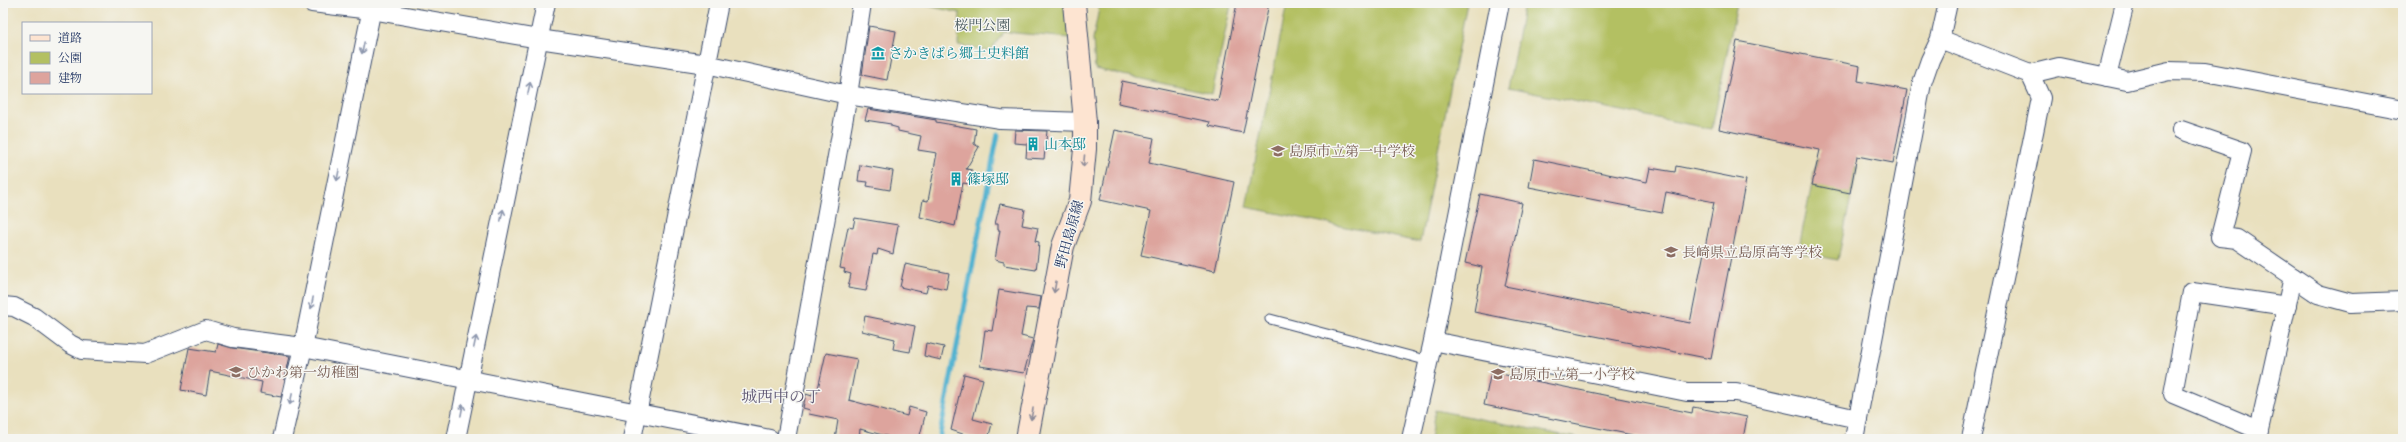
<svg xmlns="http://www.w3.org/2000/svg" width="2406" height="442" viewBox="0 0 2406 442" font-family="'IM FELL English','Noto Serif JP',serif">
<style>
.green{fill:#b3c062;stroke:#677860}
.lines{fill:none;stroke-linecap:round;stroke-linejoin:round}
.stream{stroke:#51b2d0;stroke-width:5}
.building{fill:#dda49d}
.lane-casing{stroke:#3a4a6c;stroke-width:11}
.street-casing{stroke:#3a4a6c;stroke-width:20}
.secondary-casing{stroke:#3a4a6c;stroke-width:24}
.lane{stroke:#fff;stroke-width:9}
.street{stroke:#fff;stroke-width:18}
.secondary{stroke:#fde4d1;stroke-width:22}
.oneway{stroke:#8d97ae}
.oneway2{stroke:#8c8a98}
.labels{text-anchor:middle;stroke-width:3;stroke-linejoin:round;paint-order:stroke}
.park-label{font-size:14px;fill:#495a5f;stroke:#f6f6f2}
.culture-label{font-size:14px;fill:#0d838f;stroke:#f6f6f2;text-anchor:start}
.education-label{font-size:14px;fill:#785e54;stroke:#f6f6f2;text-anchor:start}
.street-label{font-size:14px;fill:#1b2f5e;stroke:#f6f6f2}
.quarter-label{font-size:16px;fill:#5f5874;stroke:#f6f6f2}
</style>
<rect width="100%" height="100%" fill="#f6f6f2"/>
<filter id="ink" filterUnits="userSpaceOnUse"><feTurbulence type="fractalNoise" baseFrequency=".025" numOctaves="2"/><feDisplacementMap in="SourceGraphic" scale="8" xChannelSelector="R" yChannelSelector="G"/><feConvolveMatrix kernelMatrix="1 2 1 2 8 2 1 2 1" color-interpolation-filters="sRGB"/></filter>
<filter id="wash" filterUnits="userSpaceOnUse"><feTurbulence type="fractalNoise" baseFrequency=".012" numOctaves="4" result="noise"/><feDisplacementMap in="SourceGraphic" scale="16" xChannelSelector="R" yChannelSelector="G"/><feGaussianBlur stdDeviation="0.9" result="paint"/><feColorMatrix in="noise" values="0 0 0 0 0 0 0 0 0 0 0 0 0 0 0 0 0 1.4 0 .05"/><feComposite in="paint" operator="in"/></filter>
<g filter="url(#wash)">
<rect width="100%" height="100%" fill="#e9e0be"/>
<g class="green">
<polygon points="914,3 1066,3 1070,38 1004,32 990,51 958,45 960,13"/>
<polygon points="1100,3 1231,5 1212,94 1095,69 1093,39"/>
<polygon points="1287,3 1467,3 1420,242 1246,207"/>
<polygon points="1524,3 1737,3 1712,129 1508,88"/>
<polygon points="1817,159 1857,167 1838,260 1798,252"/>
<polygon points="1435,410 1582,439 1430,439"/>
</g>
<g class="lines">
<polyline class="stream" points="939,439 998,134"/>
</g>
<g id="blocks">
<g class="building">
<polygon points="1237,3 1269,3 1243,133 1209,126 1210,122 1118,103 1122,81 1218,101"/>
<polygon points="869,26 896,31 887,80 862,75"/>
<polygon points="1737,41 1860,66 1858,81 1907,90 1893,163 1857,156 1850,193 1812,185 1820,150 1719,129"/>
<polygon points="868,109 936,120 936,122 976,129 974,144 979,147 966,169 972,170 969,184 963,183 955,226 920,217 923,200 928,201 937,153 918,150 921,136 898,131 898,128 891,126 891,124 865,120"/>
<polygon points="1015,130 1047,131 1044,159 1026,158 1027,144 1014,143"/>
<polygon points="1115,130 1154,138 1149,163 1234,182 1215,271 1141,255 1151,211 1100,200"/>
<polygon points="1534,159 1647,182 1650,168 1675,172 1676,166 1746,180 1711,359 1474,312 1482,267 1465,263 1480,194 1522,203 1505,286 1690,323 1714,202 1666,192 1662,213 1529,187"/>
<polygon points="860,165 893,171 890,190 867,186 868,182 858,181"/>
<polygon points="1000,204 1025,209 1022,225 1038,228 1035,241 1039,242 1038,254 1036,270 1004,265 1004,262 995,260 1000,230 998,230 998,224 995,224"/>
<polygon points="855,218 898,225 893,254 878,249 877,255 873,254 866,291 848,288 851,274 844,272 845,269 840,268 848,227 853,228"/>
<polygon points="905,264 949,273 946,289 928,285 926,293 900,287"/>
<polygon points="999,290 1041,297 1039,309 1026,308 1021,336 1033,339 1024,373 980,366 985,330 992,331"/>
<polygon points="865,316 915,326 910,352 893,349 895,339 862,331"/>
<polygon points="926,343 944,347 941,360 924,356"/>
<polygon points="218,344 232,348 290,356 281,397 260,393 262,382 210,371 206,395 181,390 189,348 216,352"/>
<polygon points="826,353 857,359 849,400 907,416 909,407 926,412 919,439 889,439 890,437 860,429 859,439 835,439 838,420 809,414 810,410 803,408 806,394 812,396 813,392 817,393"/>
<polygon points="1491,372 1692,413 1693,407 1747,417 1743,439 1652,439 1484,405"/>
<polygon points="964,374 983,379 973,419 992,424 988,439 977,439 951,430"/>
</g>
</g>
</g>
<g filter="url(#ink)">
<use href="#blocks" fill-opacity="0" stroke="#3a4a6c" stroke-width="1"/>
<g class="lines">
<g class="lane-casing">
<polyline id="lane" points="1270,319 1429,361"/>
</g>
<g class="street-casing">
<g id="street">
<polyline points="312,3 371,10 539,39 706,64 848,95 1000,119 1085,122"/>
<polyline points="1940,39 2030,74 2059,67 2127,81 2169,71 2205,72 2403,110"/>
<polyline points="2107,77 2125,3"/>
<polyline points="2181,130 2242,151 2220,237 2237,239 2318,294 2351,303 2403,301"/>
<polyline points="3,306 14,307 34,317 70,344 82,350 145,354 206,330 233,338 303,347 770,439"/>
<polyline points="1433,341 1687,392 1736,392 1858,419"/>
<polyline points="2259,430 2173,394 2192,292 2287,306"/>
<polyline points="282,439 303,347 373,3"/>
<polyline points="456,439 546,3"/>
<polyline points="632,439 719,3"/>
<polyline points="786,439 848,95 862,3"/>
<polyline points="1411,439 1433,341 1500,3"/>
<polyline points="1854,439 1922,83 1930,60 1940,39 1948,3"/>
<polyline points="1971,439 2041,98 2030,74"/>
<polyline points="2257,439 2293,277"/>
</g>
</g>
<g class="secondary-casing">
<polyline id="secondary" points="1027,439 1063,246 1080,201 1085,149 1085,122 1074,3"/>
</g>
<use href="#lane" class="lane"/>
<use href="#street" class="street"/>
<use href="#secondary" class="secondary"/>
</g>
<defs><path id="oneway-shaft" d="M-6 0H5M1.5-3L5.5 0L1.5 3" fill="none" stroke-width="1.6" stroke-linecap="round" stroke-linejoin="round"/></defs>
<g class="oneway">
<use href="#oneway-shaft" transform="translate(363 48) rotate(101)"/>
<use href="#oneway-shaft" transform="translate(529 88) rotate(-78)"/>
<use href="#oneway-shaft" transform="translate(338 175) rotate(101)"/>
<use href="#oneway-shaft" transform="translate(502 215) rotate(-78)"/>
<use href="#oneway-shaft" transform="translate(312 303) rotate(101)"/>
<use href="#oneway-shaft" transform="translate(475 342) rotate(-78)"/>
<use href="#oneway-shaft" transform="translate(291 399) rotate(103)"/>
<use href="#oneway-shaft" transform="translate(462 410) rotate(-79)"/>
</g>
<g class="oneway2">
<use href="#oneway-shaft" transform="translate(1084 161) rotate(95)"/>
<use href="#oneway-shaft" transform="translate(1055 287) rotate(100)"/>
<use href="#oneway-shaft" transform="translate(1032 414) rotate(100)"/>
</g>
</g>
<defs>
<g id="museum-bare" transform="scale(1.08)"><path d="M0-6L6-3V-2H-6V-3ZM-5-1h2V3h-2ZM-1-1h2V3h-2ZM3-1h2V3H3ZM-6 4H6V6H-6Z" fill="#0f9aa8" stroke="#f6f6f2" stroke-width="2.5" paint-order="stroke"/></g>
<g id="building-bare" transform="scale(1.08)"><path d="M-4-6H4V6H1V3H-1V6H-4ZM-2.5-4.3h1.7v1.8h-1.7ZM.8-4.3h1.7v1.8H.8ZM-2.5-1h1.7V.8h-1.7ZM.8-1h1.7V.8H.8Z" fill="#0f9aa8" stroke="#f6f6f2" stroke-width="2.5" paint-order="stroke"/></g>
<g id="school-bare" transform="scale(1.08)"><path d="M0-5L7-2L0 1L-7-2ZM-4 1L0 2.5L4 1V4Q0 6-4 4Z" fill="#8d6e63" stroke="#f6f6f2" stroke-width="2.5" paint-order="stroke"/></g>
</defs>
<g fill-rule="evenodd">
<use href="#museum-bare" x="878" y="53"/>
<use href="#building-bare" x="1033" y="144"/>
<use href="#school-bare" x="1278" y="151"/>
<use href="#building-bare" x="956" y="179"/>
<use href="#school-bare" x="1671" y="252"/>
<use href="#school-bare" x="236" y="372"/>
<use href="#school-bare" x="1498" y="374"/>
</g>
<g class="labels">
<g class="park-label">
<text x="982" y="30">桜門公園</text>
</g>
<g class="culture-label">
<text x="889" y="58">さかきばら郷土史料館</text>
<text x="1044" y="149">山本邸</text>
<text x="967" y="184">篠塚邸</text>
</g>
<g class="education-label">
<text x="1289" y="156">島原市立第一中学校</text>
<text x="1682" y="257">長崎県立島原高等学校</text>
<text x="247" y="377">ひかわ第一幼稚園</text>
<text x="1509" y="379">島原市立第一小学校</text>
</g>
<g class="street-label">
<text transform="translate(1069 234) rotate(-74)" y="5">野田島原線</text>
</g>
<g class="quarter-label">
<text x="781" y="402">城西中の丁</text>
</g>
</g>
<rect width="2406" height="442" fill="none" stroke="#f6f6f2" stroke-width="16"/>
<rect x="22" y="22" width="130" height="72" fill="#f6f6f2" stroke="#9ea6b7"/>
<rect x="30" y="35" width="20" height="6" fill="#fde4d1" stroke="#9ea6b7"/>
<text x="58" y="42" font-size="12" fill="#1b2f5e">道路</text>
<rect x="30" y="52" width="20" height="12" fill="#b3c062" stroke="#9ea6b7"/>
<text x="58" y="62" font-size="12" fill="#1b2f5e">公園</text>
<rect x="30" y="72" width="20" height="12" fill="#dda49d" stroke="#9ea6b7"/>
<text x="58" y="82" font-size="12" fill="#1b2f5e">建物</text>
</svg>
